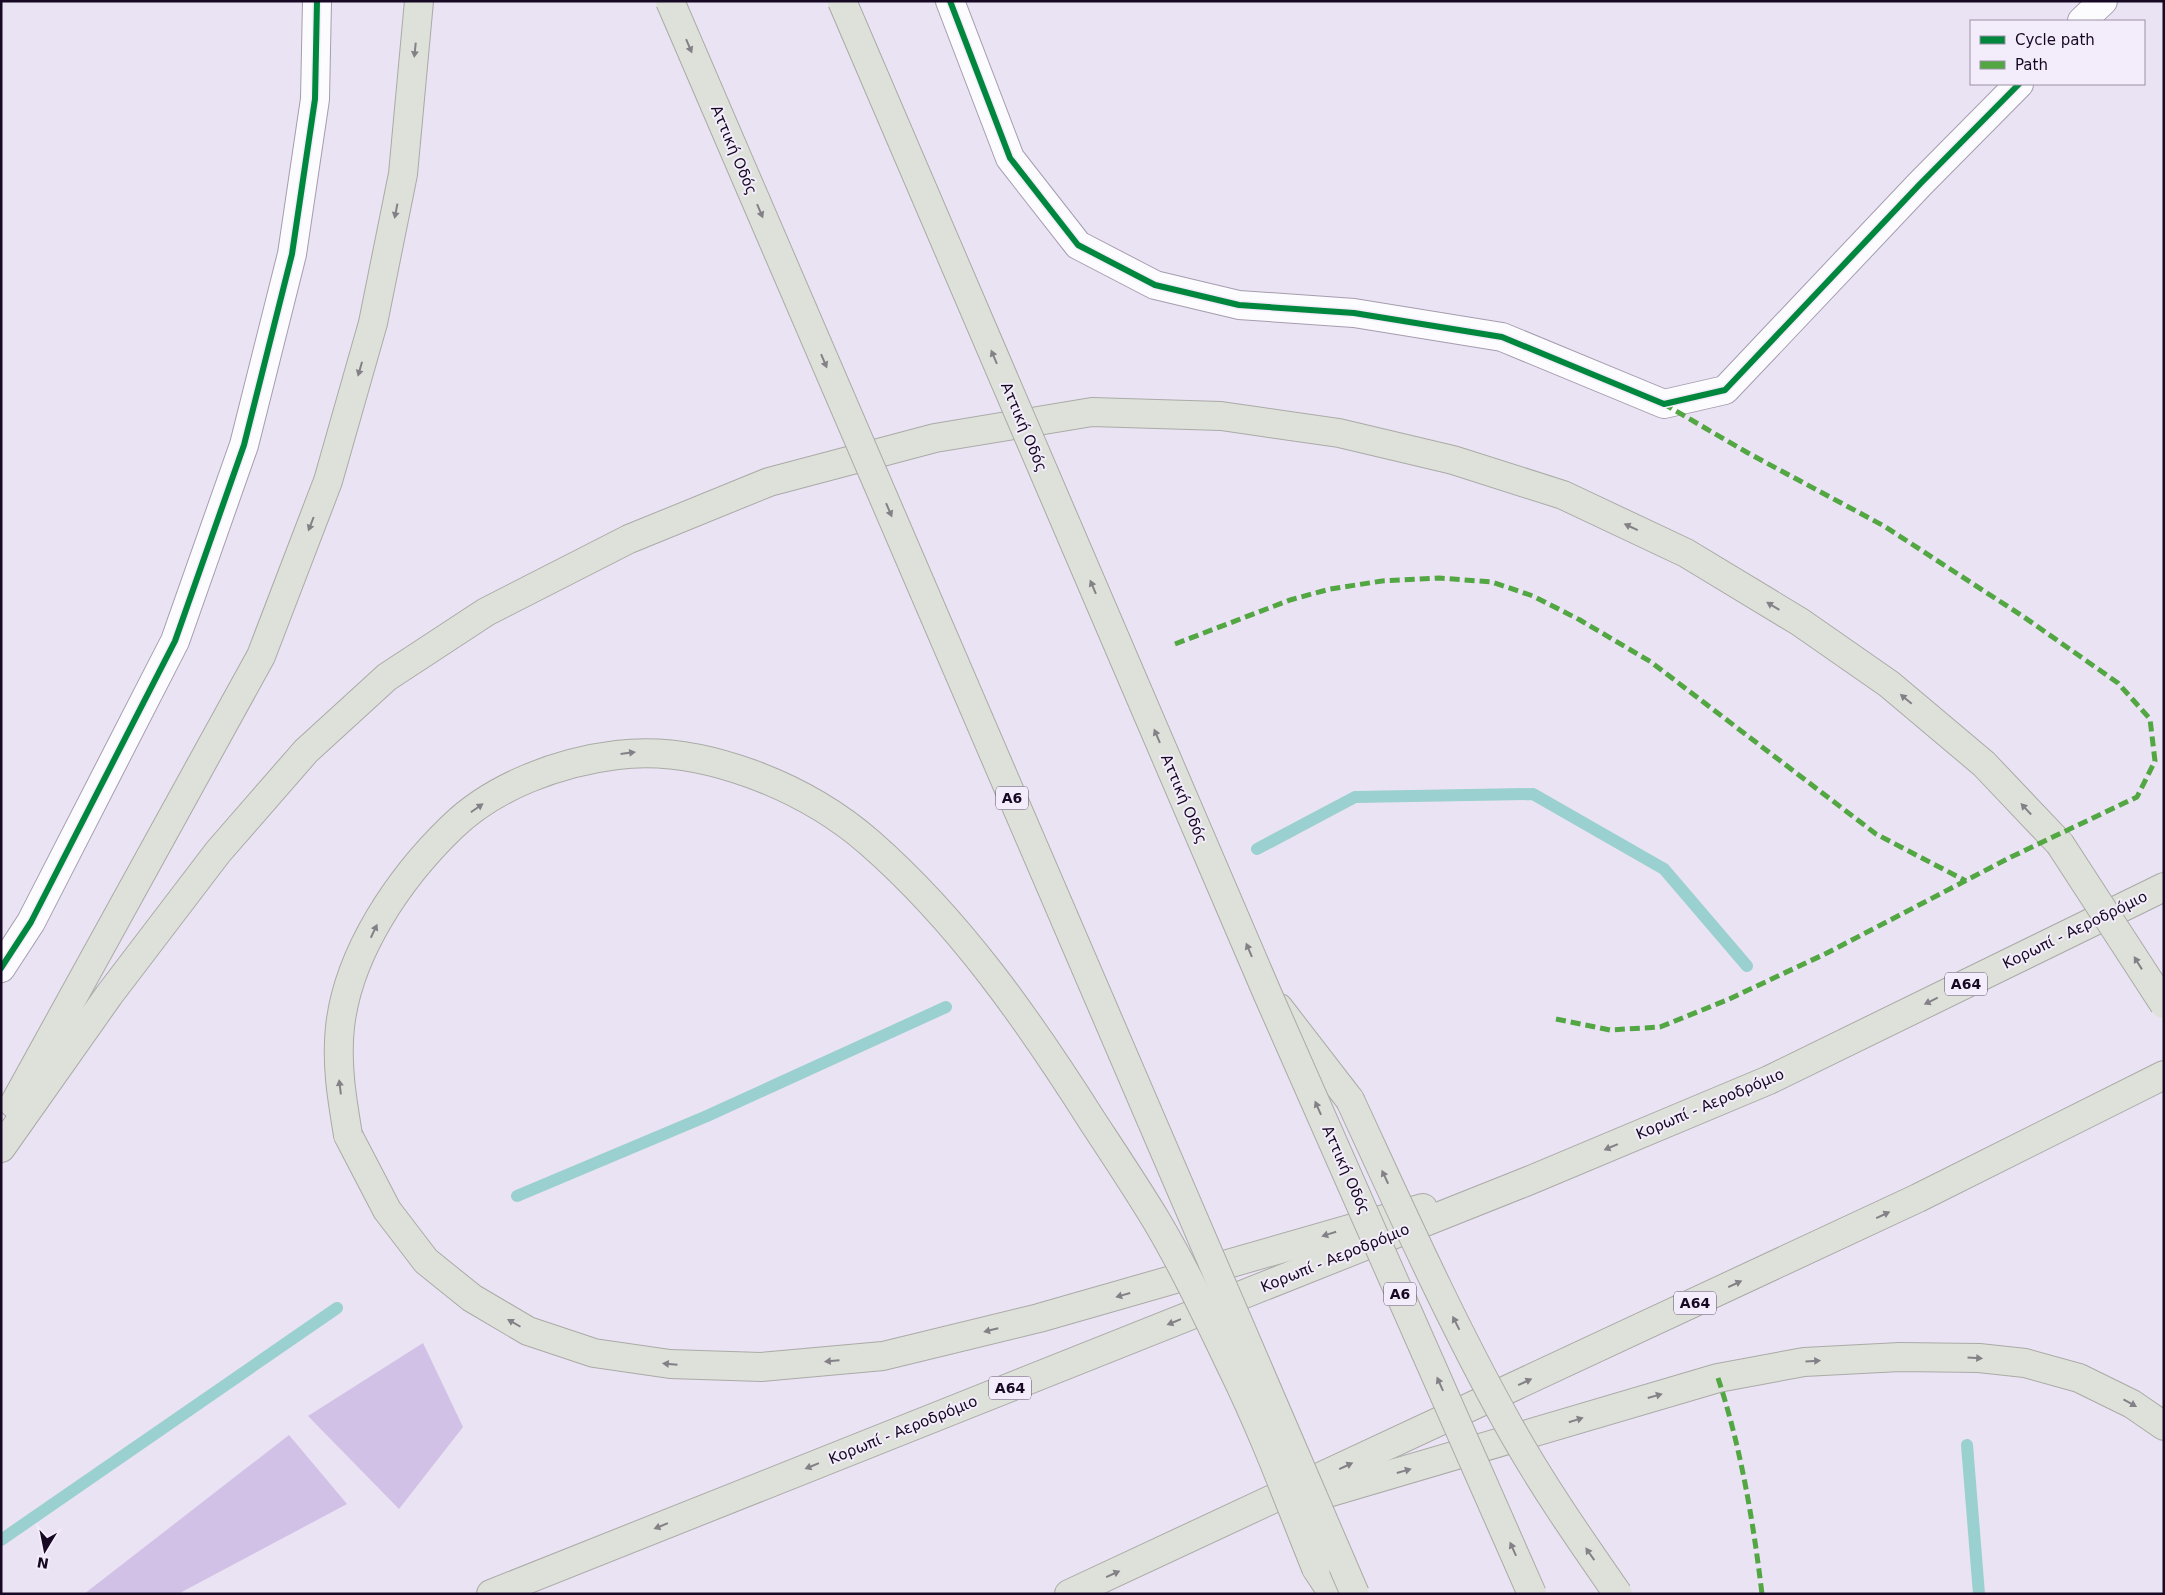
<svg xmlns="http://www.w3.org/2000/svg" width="2165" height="1595" viewBox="0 0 2165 1595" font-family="'DejaVu Sans',sans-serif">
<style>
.forest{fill:#d2c1e6}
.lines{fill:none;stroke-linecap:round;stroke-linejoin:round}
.stream{stroke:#9ad0cf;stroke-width:12}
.street-casing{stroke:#a69cb0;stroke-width:30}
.highway-casing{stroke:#aaaaa7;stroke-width:30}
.street{stroke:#fcfbfd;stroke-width:28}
.highway{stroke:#dee1d9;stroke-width:28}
.highway-bridge-casing{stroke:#aaaaa7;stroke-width:30;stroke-linecap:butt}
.highway-bridge{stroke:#dee1d9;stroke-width:28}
.quiet{stroke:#52a743;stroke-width:5;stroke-dasharray:10 5;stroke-linecap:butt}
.cycleway-casing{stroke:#f3ecfb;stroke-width:9}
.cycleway{stroke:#00873e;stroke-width:6}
.oneway{fill:#848087}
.labels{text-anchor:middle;stroke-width:4;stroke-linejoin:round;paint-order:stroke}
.shield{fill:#f3ecfb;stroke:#594d64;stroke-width:1}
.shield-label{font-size:14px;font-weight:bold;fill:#170923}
.street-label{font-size:15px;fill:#170923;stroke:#f3ecfb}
</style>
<rect width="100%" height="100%" fill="#eae3f3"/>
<g class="forest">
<polygon points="423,1343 463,1427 399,1509 308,1416"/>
<polygon points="289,1435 347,1504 178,1594 84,1594"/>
</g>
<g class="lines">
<g class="stream">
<polyline points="1257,849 1355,797 1533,794 1664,869 1747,966"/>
<polyline points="517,1196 707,1116 946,1007"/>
<polyline points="1967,1445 1979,1594"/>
<polyline points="1,1540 337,1308"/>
</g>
<g class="street-casing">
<g id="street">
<polyline points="950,1 1010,158 1078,245 1155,285 1239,305 1354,313 1502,337 1664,404 1725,390 1920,184 2019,84"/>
<polyline points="2082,21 2103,1"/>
<polyline points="1,968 31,922 175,641 244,445 292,254 315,99 317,1"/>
</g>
</g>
<g class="highway-casing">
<g id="highway">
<polyline points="1279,1008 1350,1100"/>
<polyline points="14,1104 261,656 328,481 373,323 403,174 419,1"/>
<polyline points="348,1135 387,1210 426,1261 472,1298 528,1331 594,1353 670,1364 761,1367 883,1356 1039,1318 1423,1208"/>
<polyline points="1,1148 109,995 218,852 306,751 387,677 486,612 629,539 769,482 935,438 1092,412 1221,416 1339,433 1453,460 1563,495 1686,553 1800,622 1889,684 1984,764 2060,844"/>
<polyline points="1307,1499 1718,1378 1804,1362 1900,1357 1979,1358 2025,1363 2079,1378 2132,1404 2164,1426"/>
<polyline points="1316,1568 1333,1594"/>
<polyline points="491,1594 1528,1181 1769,1080 2164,887"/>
<polyline points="1069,1594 1918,1198 2164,1075"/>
</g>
</g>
<use href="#street" class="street"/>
<use href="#highway" class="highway"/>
<g class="highway-bridge-casing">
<g id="highway-bridge">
<polyline points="670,1 1355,1594"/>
<polyline points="842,1 1268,995 1532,1594"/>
<polyline points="2060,844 2164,1004"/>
<path d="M1350,1100c50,108 99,218 157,322 33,60 72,116 111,172"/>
<path d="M348,1135c-6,-36 -12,-71 -8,-108 8,-74 59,-149 112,-200 42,-41 107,-65 165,-72 85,-11 189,32 253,88 90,79 159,178 223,279 21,32 43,65 63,98 28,47 52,98 76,148 32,65 57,133 84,200"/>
</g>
</g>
<use href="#highway-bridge" class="highway-bridge"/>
<g class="quiet">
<polyline points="1175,644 1290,600 1330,589 1382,581 1439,578 1492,582 1533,596 1580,620 1651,662 1876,834 1966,881"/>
<polyline points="1556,1019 1610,1030 1660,1027 1727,1000 1827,953 2011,857 2137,797 2155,761 2150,719 2118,683 2024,617 1884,526 1748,453 1664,404"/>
<path d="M1718,1378c23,70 35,142 44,216"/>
</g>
<g class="cycleway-casing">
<g id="cycleway">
<polyline points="950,1 1010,158 1078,245 1155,285 1239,305 1354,313 1502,337 1664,404 1725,390 1920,184 2019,84"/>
<polyline points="1,968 31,922 175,641 244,445 292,254 315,99 317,1"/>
</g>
</g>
<use href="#cycleway" class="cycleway"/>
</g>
<defs><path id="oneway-solid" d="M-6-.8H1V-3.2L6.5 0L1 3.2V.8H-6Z" transform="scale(1.25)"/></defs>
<g class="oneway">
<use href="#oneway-solid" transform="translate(689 46) rotate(67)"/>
<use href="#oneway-solid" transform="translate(415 50) rotate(96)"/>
<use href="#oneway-solid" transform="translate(396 211) rotate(101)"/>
<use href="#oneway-solid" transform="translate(760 211) rotate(67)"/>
<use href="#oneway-solid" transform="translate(994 357) rotate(-113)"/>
<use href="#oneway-solid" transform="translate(824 361) rotate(67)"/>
<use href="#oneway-solid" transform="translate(360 369) rotate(106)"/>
<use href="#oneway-solid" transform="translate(889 510) rotate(67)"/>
<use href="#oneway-solid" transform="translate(311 524) rotate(111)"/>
<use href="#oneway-solid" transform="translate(1631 527) rotate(-155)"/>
<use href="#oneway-solid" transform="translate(1093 587) rotate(-113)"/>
<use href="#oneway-solid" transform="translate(1773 606) rotate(-149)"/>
<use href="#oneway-solid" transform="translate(1906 699) rotate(-140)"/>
<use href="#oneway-solid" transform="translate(1157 736) rotate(-113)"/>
<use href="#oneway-solid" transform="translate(628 753) rotate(-7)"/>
<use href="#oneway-solid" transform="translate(477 808) rotate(-35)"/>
<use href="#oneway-solid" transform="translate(2026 809) rotate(-133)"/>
<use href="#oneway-solid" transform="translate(374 931) rotate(-65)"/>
<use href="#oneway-solid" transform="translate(1249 950) rotate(-113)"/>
<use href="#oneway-solid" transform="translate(2138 963) rotate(-122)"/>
<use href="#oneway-solid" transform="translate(1931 1001) rotate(154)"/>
<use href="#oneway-solid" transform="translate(340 1087) rotate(-97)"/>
<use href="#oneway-solid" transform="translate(1318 1108) rotate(-114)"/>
<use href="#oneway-solid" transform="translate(1611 1147) rotate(157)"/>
<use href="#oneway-solid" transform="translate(1385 1177) rotate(-115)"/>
<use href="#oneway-solid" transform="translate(1883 1215) rotate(-25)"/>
<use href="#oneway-solid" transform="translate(1329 1234) rotate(163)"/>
<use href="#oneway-solid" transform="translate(1735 1284) rotate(-25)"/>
<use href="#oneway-solid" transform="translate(1123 1295) rotate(164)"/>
<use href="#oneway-solid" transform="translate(1174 1322) rotate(158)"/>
<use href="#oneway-solid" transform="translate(514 1323) rotate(-150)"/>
<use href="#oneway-solid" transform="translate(1456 1323) rotate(-117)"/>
<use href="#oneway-solid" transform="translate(991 1330) rotate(166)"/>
<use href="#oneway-solid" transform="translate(1975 1358) rotate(3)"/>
<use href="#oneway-solid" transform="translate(832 1361) rotate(175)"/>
<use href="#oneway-solid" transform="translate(1813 1361) rotate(-3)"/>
<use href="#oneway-solid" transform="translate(670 1364) rotate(-175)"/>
<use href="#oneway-solid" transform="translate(1525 1382) rotate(-25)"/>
<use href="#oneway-solid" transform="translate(1440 1384) rotate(-114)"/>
<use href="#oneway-solid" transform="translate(1655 1396) rotate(-16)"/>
<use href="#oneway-solid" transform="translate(2130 1403) rotate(29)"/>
<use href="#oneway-solid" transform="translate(1576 1420) rotate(-17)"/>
<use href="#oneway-solid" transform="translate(812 1466) rotate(158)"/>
<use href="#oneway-solid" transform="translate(1346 1466) rotate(-25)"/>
<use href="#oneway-solid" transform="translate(1404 1471) rotate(-16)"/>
<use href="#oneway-solid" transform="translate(661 1526) rotate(158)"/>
<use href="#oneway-solid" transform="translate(1513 1549) rotate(-114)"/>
<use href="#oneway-solid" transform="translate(1590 1554) rotate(-125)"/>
<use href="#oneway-solid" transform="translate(1113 1574) rotate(-24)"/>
</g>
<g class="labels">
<g class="shield">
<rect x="996" y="786.5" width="32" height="23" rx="4"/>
<rect x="1945" y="972.5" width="42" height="23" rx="4"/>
<rect x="1384" y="1282.5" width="32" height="23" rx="4"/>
<rect x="1674" y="1291.5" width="42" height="23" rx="4"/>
<rect x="989" y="1376.5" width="42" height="23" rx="4"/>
</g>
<g class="shield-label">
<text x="1012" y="803">Α6</text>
<text x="1966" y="989">Α64</text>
<text x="1400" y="1299">Α6</text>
<text x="1695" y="1308">Α64</text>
<text x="1010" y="1393">Α64</text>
</g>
<g class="street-label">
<text transform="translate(734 150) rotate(67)" y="5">Αττική Οδός</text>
<text transform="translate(1024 427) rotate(67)" y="5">Αττική Οδός</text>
<text transform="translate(1184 799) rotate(67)" y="5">Αττική Οδός</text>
<text transform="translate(2075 930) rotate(-26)" y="5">Κορωπί - Αεροδρόμιο</text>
<text transform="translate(1710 1104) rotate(-23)" y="5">Κορωπί - Αεροδρόμιο</text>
<text transform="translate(1346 1170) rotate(66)" y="5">Αττική Οδός</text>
<text transform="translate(1335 1258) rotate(-22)" y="5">Κορωπί - Αεροδρόμιο</text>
<text transform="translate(903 1430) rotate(-22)" y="5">Κορωπί - Αεροδρόμιο</text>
</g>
</g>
<rect width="2165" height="1595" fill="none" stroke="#170923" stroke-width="5"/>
<rect x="1970" y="20" width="175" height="65" fill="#f3ecfb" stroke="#9b91a5"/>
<rect x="1980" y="36" width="25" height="8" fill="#00873e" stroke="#9b91a5"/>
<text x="2015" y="45" font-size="15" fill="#170923">Cycle path</text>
<rect x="1980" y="61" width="25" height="8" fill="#52a743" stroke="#9b91a5"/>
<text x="2015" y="70" font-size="15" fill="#170923">Path</text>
<g transform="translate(45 1550) rotate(190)" stroke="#f3ecfb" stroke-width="4" paint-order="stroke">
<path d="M0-4L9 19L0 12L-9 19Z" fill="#170923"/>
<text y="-8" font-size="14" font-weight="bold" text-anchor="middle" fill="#170923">N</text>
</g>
</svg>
